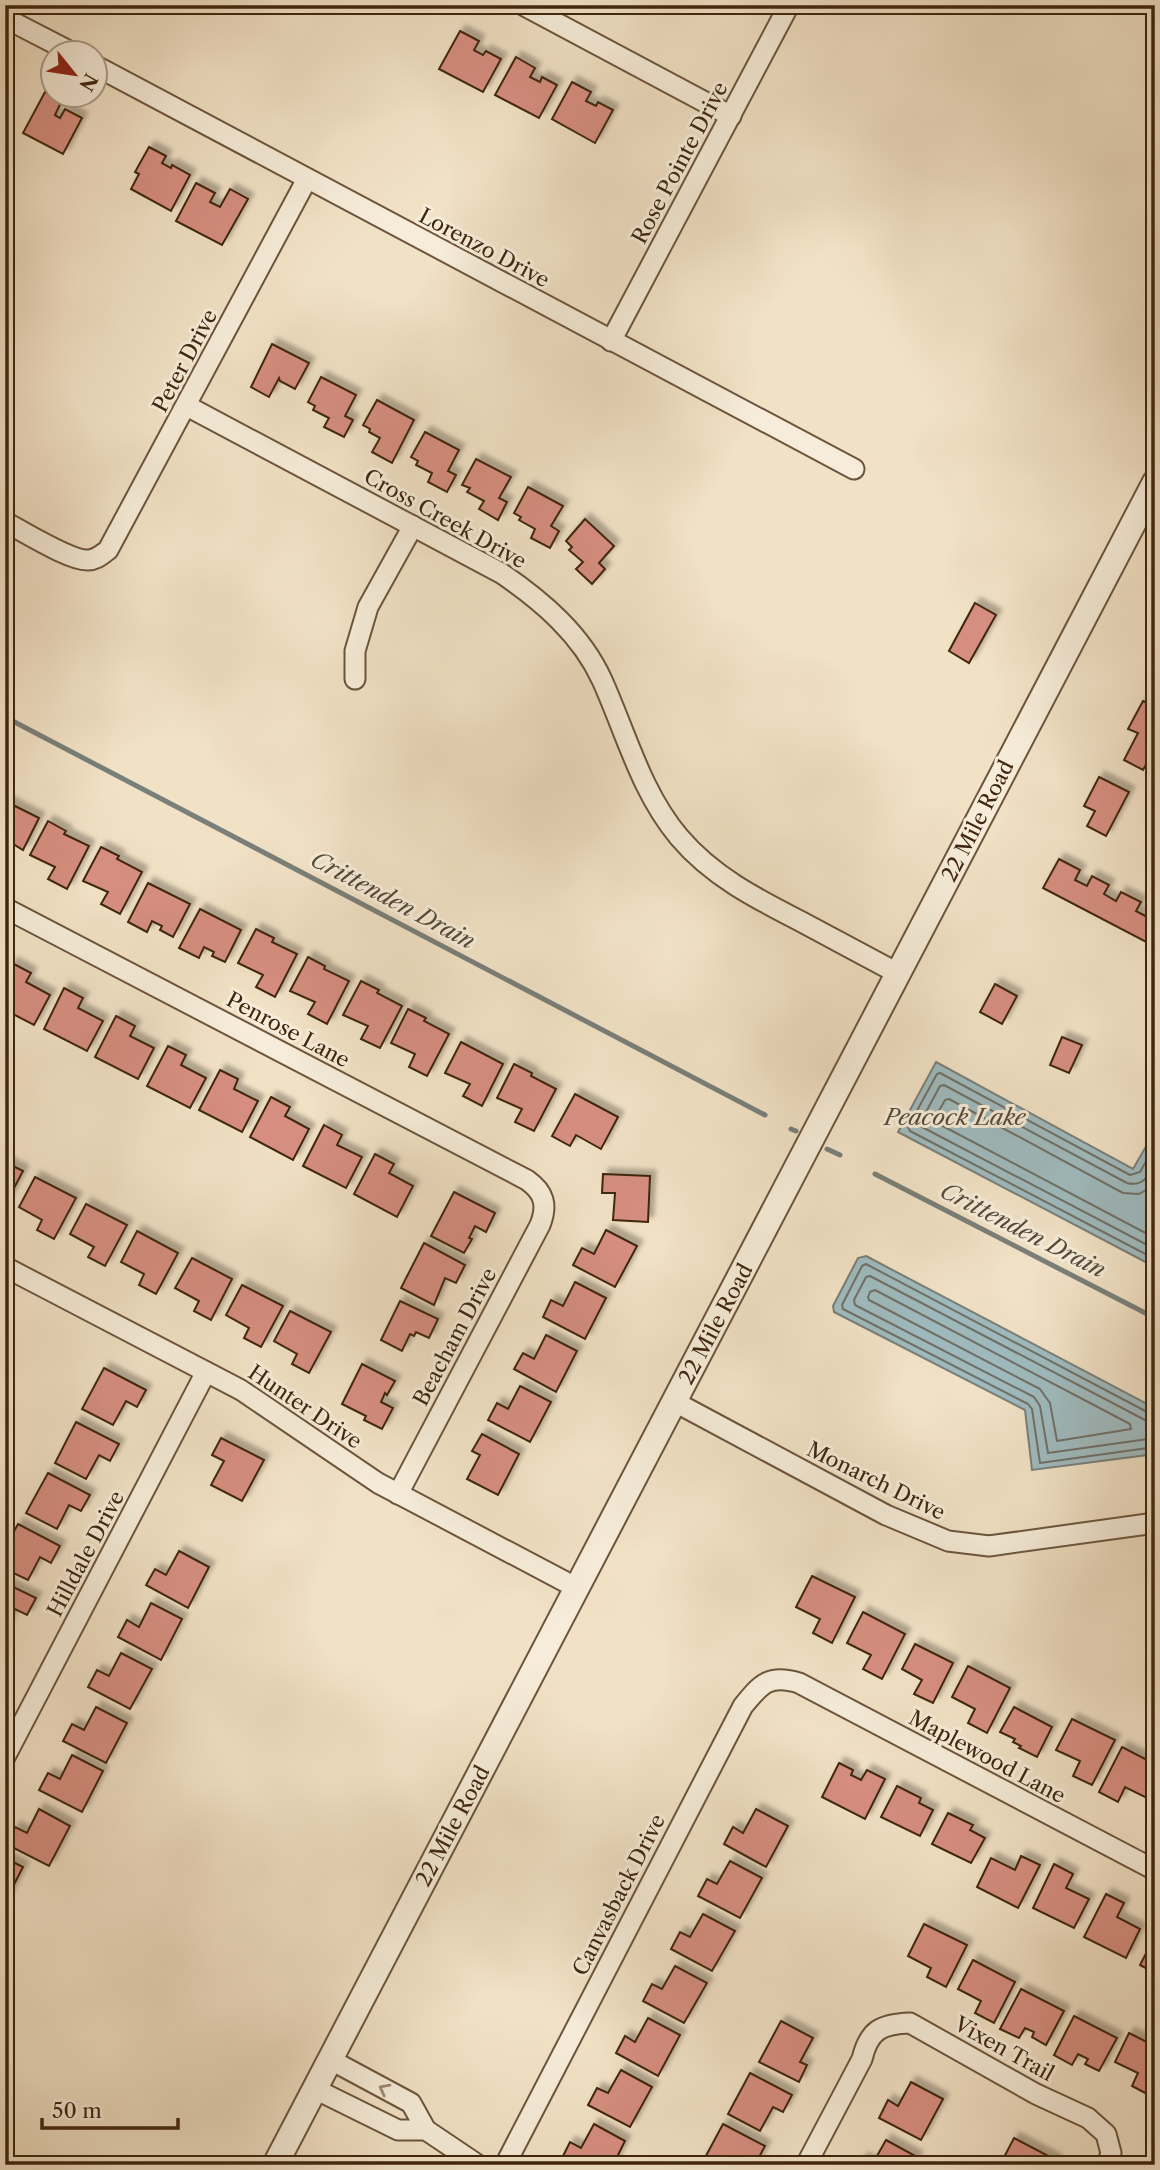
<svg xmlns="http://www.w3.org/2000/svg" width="1160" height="2170" viewBox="0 0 1160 2170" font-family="'Libre Caslon Text',serif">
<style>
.water{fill:#9fbbbf;stroke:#797f79;stroke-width:2}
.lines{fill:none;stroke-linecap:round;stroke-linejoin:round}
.shore{stroke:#6f7067;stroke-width:2}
.stream{stroke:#797f79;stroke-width:5}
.building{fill:#d68e80;stroke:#3f260f;stroke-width:2;filter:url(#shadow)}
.minor-casing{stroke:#6c553c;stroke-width:23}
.tertiary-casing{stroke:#6c553c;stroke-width:28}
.minor{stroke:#f6ecd9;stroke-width:19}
.tertiary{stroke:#f6ecd9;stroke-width:24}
.oneway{stroke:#9a8974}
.labels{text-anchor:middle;stroke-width:6;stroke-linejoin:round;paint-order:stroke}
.street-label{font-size:21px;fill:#3f260f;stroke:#f6ecd9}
.water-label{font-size:23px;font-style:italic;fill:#574b3b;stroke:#f6ecd9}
</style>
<defs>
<filter id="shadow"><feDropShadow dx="5.5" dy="-5.5" stdDeviation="2" flood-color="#0004"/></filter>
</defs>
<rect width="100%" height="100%" fill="#f1e1c5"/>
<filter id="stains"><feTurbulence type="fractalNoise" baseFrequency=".00286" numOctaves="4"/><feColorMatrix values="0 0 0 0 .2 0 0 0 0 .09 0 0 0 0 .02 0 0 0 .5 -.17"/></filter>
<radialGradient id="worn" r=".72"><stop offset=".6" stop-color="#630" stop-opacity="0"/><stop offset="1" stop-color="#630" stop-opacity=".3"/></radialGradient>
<g class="water">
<polygon points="936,1062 1133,1169 1155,1131 1155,1267 898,1132"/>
<polygon points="866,1256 1155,1408 1155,1454 1032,1470 1025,1410 834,1312 833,1306 858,1258"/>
</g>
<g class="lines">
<g class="shore">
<polyline points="1155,1146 1140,1172 1130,1175 940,1073 937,1074 908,1127 910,1131 1155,1259"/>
<path d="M1155,1164c-7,12 -12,23 -28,19l-183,-98 -4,1 -20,37 2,4 233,122"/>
<polyline points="1155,1185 1139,1194 1123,1193 949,1099 945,1100 935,1118 937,1123 1155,1238"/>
<polygon points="875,1290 1130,1424 1131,1429 1057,1441 1050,1403 1040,1389 869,1300 868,1297 870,1292"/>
<polyline points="1155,1413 1149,1413 866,1264 862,1266 842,1305 843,1309 1028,1404 1032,1409 1040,1463 1155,1447"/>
<polyline points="1155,1422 1145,1420 870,1276 866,1277 854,1300 855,1305 1034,1397 1040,1406 1048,1453 1155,1438"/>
</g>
<g class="stream">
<polyline points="5,717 765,1115"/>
<polyline points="791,1129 796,1131"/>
<polyline points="827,1149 840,1155"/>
<polyline points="875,1174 1155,1318"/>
</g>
</g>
<g class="building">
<polygon points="460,31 479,41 474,50 483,55 486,51 501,59 483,92 439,69"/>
<polygon points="516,57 535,68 530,77 540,82 542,77 557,85 539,118 495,95"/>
<polygon points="572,82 591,92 586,101 596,106 598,102 613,110 595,143 552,119"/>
<polygon points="45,92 62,100 55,115 60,118 65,109 82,118 63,154 23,133"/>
<polygon points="149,147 166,156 162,163 171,168 172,165 190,175 171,211 131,189 139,174 135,172"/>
<polygon points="196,183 215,193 210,202 220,207 230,189 248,199 222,245 176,221"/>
<polygon points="272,344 309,363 295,389 280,381 279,378 269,397 251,387"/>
<polygon points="321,377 356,395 345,416 353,420 344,437 324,427 329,418 313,410 315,406 308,402"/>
<polygon points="377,400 414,420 392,463 372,452 380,438 369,432 370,429 363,425"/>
<polygon points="425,432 459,450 448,471 456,475 447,492 428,482 432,473 416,465 418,461 411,457"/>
<polygon points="476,459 511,477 499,498 507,502 498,520 479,509 484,501 467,492 470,488 462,485"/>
<polygon points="528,487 563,506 551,526 559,531 550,548 531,538 535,529 519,520 521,517 514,513"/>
<polygon points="585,519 614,546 599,563 605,569 592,584 576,569 583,562 569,550 572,547 566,541"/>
<polygon points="975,603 996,615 969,663 949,651"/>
<polygon points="1143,701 1155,707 1155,748 1143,770 1124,760 1138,733 1128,729"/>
<polygon points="1099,777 1129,792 1106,836 1087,826 1095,811 1084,806"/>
<polygon points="5,801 39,818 23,850 5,839"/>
<polygon points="48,821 66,831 64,834 89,846 67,889 48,879 55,867 30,855"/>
<polygon points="101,847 119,856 117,859 142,872 120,914 101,904 108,892 83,881"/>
<polygon points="1059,859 1080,870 1075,880 1087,886 1092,876 1109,885 1104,894 1116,901 1121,892 1141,902 1136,911 1155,921 1155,941 1152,945 1043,888"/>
<polygon points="148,883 190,904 173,937 160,930 162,926 152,921 147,932 128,922"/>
<polygon points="200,909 241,930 225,962 212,956 214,952 204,947 199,958 179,948"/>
<polygon points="256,929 274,938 272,942 297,954 275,997 256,987 263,975 238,963"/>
<polygon points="308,957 325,966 324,969 349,981 327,1024 308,1014 315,1002 290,991"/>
<polygon points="12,963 31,973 26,982 50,995 34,1025 5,1010 5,976"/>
<polygon points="361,981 379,990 377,993 402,1006 380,1048 361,1039 368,1026 343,1015"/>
<polygon points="995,984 1017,996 1002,1024 980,1012"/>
<polygon points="64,988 83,998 78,1008 103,1021 87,1051 44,1029"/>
<polygon points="408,1009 426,1018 424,1021 449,1034 427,1076 409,1067 415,1054 391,1043"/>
<polygon points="116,1016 135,1026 130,1036 154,1048 138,1079 95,1057"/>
<polygon points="1062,1037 1082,1045 1069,1073 1050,1065"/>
<polygon points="461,1042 503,1064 482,1106 463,1096 470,1084 445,1073"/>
<polygon points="168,1046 186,1055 181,1065 206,1078 190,1108 147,1086"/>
<polygon points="514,1064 532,1073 531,1076 556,1089 534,1131 515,1122 522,1109 497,1098"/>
<polygon points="220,1070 238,1079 234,1089 258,1101 242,1132 199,1110"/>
<polygon points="575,1094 618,1117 601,1149 576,1135 570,1146 552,1136"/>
<polygon points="271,1097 290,1107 285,1116 309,1129 293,1160 250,1137"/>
<polygon points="324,1125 342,1135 337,1145 362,1157 346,1188 303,1166"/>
<polygon points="375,1154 394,1164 389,1173 413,1186 397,1217 354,1194"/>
<polygon points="5,1162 23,1171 5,1205"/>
<polygon points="603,1174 650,1176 648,1222 613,1220 615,1193 602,1193"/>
<polygon points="35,1177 76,1198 54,1239 37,1230 42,1220 19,1207"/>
<polygon points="454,1192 495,1213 486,1232 475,1226 469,1238 472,1239 464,1253 431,1236"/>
<polygon points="86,1204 127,1225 105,1266 88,1257 94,1247 70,1234"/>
<polygon points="606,1230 637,1246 615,1287 573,1265 582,1248 594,1254"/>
<polygon points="137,1231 178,1253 156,1294 139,1285 144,1274 121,1262"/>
<polygon points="424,1243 465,1265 456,1283 445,1278 434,1305 401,1288"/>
<polygon points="192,1258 232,1279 211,1320 194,1311 199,1301 175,1288"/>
<polygon points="575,1282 606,1298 585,1339 543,1317 551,1300 563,1306"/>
<polygon points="242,1285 283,1306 261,1347 244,1338 249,1328 226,1315"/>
<polygon points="400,1301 438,1319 429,1338 416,1332 414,1336 410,1334 402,1351 381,1340"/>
<polygon points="290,1311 331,1332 309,1373 292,1364 297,1354 274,1341"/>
<polygon points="546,1335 577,1351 556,1392 514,1369 523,1353 534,1359"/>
<polygon points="362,1364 395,1381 387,1395 385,1393 381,1402 393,1408 382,1429 364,1420 366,1416 342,1404"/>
<polygon points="104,1368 146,1390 137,1407 126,1401 113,1425 82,1409"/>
<polygon points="520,1386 551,1402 530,1442 488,1420 497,1403 508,1409"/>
<polygon points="76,1422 119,1444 110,1461 99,1455 86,1479 55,1463"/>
<polygon points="482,1434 519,1454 498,1495 467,1479 480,1455 472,1451"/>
<polygon points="221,1438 264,1460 242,1501 211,1485 224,1461 212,1455"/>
<polygon points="48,1473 90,1495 81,1511 69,1505 57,1529 26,1513"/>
<polygon points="18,1524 60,1546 51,1563 40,1557 28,1580 5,1569 5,1548"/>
<polygon points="179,1551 209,1567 188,1608 146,1585 155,1569 166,1575"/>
<polygon points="812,1576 855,1597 832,1643 813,1633 820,1619 796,1607"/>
<polygon points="5,1583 36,1598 27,1615 15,1609 5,1629"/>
<polygon points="151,1603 182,1619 161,1660 118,1637 127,1620 139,1627"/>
<polygon points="863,1612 905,1634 882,1679 863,1669 871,1655 847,1643"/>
<polygon points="915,1644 953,1663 933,1703 914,1694 922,1680 902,1669"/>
<polygon points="121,1653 152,1669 130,1709 88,1687 97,1670 109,1676"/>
<polygon points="968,1666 1010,1688 987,1733 968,1723 975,1709 952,1697"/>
<polygon points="96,1707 127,1723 106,1763 63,1741 72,1724 84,1730"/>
<polygon points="1014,1707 1052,1727 1037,1757 1019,1748 1021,1746 1013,1742 1015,1739 1000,1732"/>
<polygon points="1072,1719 1115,1740 1092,1785 1073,1776 1080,1761 1056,1750"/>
<polygon points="1122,1747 1155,1764 1155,1787 1149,1799 1125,1787 1118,1802 1099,1792"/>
<polygon points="72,1755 103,1771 82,1812 39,1790 48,1773 60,1779"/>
<polygon points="839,1763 853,1770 851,1775 861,1780 867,1770 885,1779 865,1819 822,1797"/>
<polygon points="897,1786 921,1798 919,1803 933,1810 920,1836 881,1817"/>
<polygon points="39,1809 70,1826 49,1866 6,1844 15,1827 27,1833"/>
<polygon points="756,1809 788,1826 766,1867 724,1844 733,1827 743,1833"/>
<polygon points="948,1813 973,1825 970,1830 985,1838 971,1863 932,1844"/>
<polygon points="1021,1856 1040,1865 1018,1908 977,1887 991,1858 1015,1870"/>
<polygon points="5,1858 23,1867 5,1902"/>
<polygon points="730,1861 762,1878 740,1918 698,1896 707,1879 717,1884"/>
<polygon points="1054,1864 1073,1874 1066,1888 1089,1899 1074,1928 1033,1908"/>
<polygon points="1106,1894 1124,1903 1117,1917 1140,1929 1126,1958 1084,1937"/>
<polygon points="703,1914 735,1931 712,1971 671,1949 680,1932 690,1937"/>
<polygon points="924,1924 967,1945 946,1987 927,1977 931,1968 908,1956"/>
<polygon points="1155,1936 1155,1973 1140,1965"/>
<polygon points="973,1960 1015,1982 994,2023 975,2013 981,2001 958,1989"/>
<polygon points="675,1966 707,1983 684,2023 643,2001 652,1984 662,1989"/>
<polygon points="1021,1989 1064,2011 1046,2045 1032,2037 1034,2032 1025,2028 1019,2038 1000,2029"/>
<polygon points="1074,2016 1117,2038 1099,2071 1085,2064 1088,2059 1078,2054 1072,2065 1054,2055"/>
<polygon points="648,2018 680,2035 658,2076 616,2053 625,2036 635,2042"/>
<polygon points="781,2021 813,2038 800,2062 807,2065 799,2082 759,2062"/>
<polygon points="1129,2033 1155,2046 1155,2087 1151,2096 1132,2086 1138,2073 1115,2062"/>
<polygon points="621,2070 652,2087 630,2127 588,2105 597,2088 608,2093"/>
<polygon points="750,2073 792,2095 783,2112 773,2107 760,2131 728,2114"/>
<polygon points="911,2082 943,2099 921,2140 879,2118 888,2100 898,2106"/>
<polygon points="594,2124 625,2141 613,2165 571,2165 561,2160 570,2142 581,2148"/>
<polygon points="723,2124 765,2146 756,2163 746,2158 742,2165 701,2165"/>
<polygon points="1014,2138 1056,2160 1054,2165 1000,2165"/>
<polygon points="886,2140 917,2157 913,2165 859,2165 862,2158 873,2163"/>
</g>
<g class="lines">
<g class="minor-casing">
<g id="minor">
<polyline points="523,5 731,116"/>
<polyline points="5,18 71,52"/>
<polyline points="94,65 854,469"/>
<polyline points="611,341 789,5"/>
<path d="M187,406l314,167c41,28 80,61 101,107 24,53 39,112 77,157 33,39 76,61 121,84 33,18 66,35 99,53"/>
<path d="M5,522c18,9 65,39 83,38 8,0 13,-5 20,-10l199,-371"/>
<polyline points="355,679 355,651 368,607 413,526"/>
<path d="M5,908l522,272c17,12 21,25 13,45l-142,269"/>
<polyline points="5,1267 241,1390 378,1483 577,1588"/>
<polyline points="675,1402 886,1515 948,1541 989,1546 1155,1523"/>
<polyline points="5,1757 206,1372"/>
<polyline points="331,2060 411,2103 426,2130 478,2165"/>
<polyline points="315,2089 398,2130 426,2130"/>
<path d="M505,2165l238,-459c18,-22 26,-32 56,-23l356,187"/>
<path d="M806,2165l56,-106c7,-29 19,-35 48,-36l126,71 52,24 18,16 5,19 -4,12"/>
</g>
</g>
<g class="tertiary-casing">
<polyline id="tertiary" points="275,2165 1155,482"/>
</g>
<use href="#minor" class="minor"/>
<use href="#tertiary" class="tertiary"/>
</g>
<defs><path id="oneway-chevron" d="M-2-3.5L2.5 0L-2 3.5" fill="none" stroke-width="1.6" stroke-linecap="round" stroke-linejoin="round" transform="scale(1.75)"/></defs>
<use class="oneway" href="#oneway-chevron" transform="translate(384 2089) rotate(-152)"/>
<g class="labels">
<g class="street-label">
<text transform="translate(680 163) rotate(-62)" y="7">Rose Pointe Drive</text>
<text transform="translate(484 248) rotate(28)" y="7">Lorenzo Drive</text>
<text transform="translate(185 361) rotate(-62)" y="7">Peter Drive</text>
<text transform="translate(445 519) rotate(29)" y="7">Cross Creek Drive</text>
<text transform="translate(978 821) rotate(-63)" y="7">22 Mile Road</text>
<text transform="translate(288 1030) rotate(28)" y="7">Penrose Lane</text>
<text transform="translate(716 1324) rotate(-62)" y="7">22 Mile Road</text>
<text transform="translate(455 1337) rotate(-62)" y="7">Beacham Drive</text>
<text transform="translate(305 1407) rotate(34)" y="7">Hunter Drive</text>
<text transform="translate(876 1481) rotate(26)" y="7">Monarch Drive</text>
<text transform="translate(86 1554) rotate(-62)" y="7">Hilldale Drive</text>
<text transform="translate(987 1757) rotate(28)" y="7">Maplewood Lane</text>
<text transform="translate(453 1826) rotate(-62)" y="7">22 Mile Road</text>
<text transform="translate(619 1895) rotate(-63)" y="7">Canvasback Drive</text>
<text transform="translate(1004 2049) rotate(29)" y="7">Vixen Trail</text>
</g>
<g class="water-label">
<text transform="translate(393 900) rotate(28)" y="8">Crittenden Drain</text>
<text x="955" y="1125">Peacock Lake</text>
<text transform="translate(1023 1230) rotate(27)" y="8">Crittenden Drain</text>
</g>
</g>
<rect width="1160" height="2170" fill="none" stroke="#f1e1c5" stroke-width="28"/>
<rect x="7" y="7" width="1146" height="2156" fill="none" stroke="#3f260f" stroke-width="3.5"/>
<rect x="14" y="14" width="1132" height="2142" fill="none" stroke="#3f260f" stroke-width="2"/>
<g transform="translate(74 74) rotate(120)"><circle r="33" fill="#f6ecd9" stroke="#ad9d88" stroke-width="2"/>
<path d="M0-5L12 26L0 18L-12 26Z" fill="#8f2418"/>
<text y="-10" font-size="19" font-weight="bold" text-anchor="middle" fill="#3f260f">N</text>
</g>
<path d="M42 2118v10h136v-10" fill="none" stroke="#3f260f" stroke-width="3.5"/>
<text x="52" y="2118" font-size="21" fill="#3f260f" stroke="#f6ecd9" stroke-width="5" paint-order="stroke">50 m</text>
<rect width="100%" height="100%" filter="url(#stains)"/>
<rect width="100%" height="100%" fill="url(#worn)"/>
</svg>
